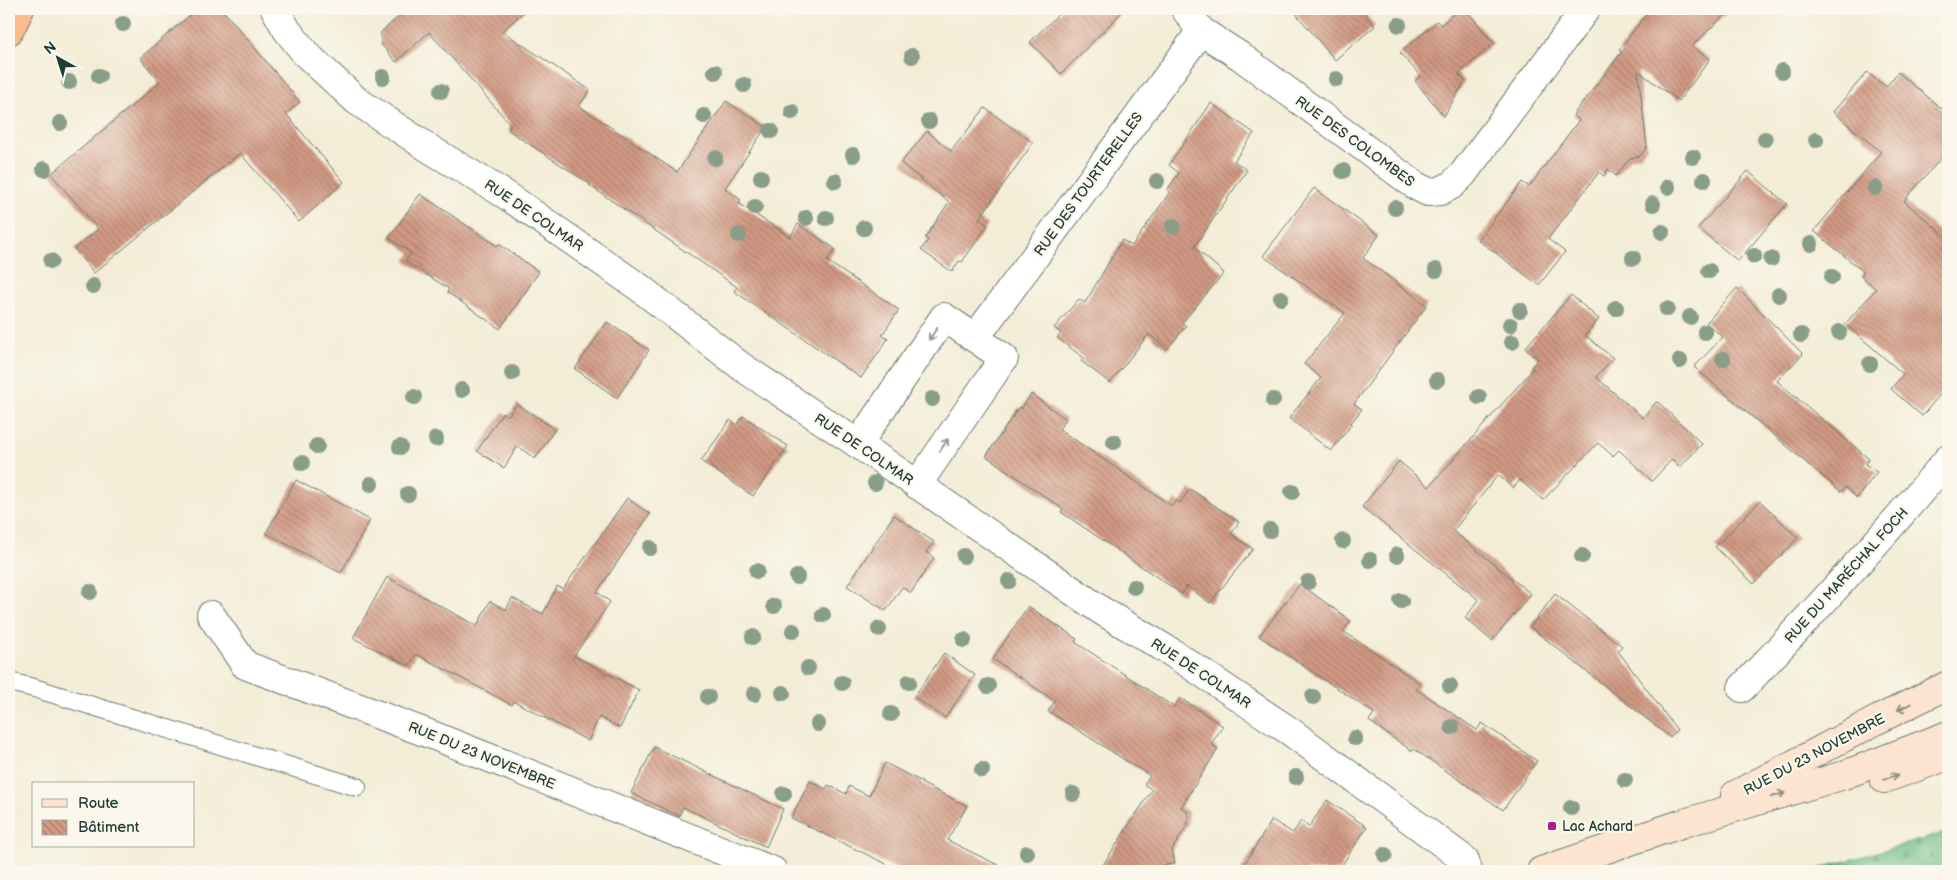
<svg xmlns="http://www.w3.org/2000/svg" width="1957" height="880" viewBox="0 0 1957 880" font-family="'Balsamiq Sans',sans-serif">
<style>
.forest{fill:url(#forest-firs);stroke:#467c5e}
.building{fill:url(#building-back-hatch)}
.lines{fill:none;stroke-linecap:round;stroke-linejoin:round}
.service-casing{stroke:#697b6d;stroke-width:20}
.minor-casing{stroke:#697b6d;stroke-width:30}
.secondary-casing{stroke:#697b6d;stroke-width:30}
.trunk-casing{stroke:#697b6d;stroke-width:30}
.service{stroke:#fff;stroke-width:18}
.minor{stroke:#fff;stroke-width:28}
.secondary{stroke:#fde4d1;stroke-width:28}
.trunk{stroke:#fbbb8d;stroke-width:28}
.tree{fill:#899e89}
.oneway{stroke:#8f9e9a}
.oneway2{stroke:#8e9082}
.poi-dot{fill:#b5179e;stroke:#fbf7ec;stroke-width:2}
.labels{text-anchor:middle;stroke-width:4.5;stroke-linejoin:round;paint-order:stroke}
.street-label{font-size:14px;fill:#1f3d34;stroke:#fbf7ec}
.poi-label{font-size:14px;fill:#1f3d34;stroke:#fbf7ec;text-anchor:start}
</style>
<defs>
<pattern id="forest-firs" width="22" height="20" patternUnits="userSpaceOnUse" patternTransform="scale(1.25)"><rect width="22" height="20" fill="#6cbc88"/><path d="M5 1l3.5 6h-7zM16 11l3.5 6h-7z" fill="#589a70"/></pattern>
<pattern id="building-back-hatch" width="6" height="6" patternUnits="userSpaceOnUse" patternTransform="scale(1.25)"><rect width="6" height="6" fill="#d29983"/><path d="M-1 5l2 2M0 0l6 6M5-1l2 2" fill="none" stroke="#aa7e6c"/></pattern>
</defs>
<rect width="100%" height="100%" fill="#fbf7ec"/>
<filter id="ink" filterUnits="userSpaceOnUse"><feTurbulence type="fractalNoise" baseFrequency=".02" numOctaves="2"/><feDisplacementMap in="SourceGraphic" scale="10" xChannelSelector="R" yChannelSelector="G"/><feConvolveMatrix kernelMatrix="1 2 1 2 8 2 1 2 1" color-interpolation-filters="sRGB"/></filter>
<filter id="wash" filterUnits="userSpaceOnUse"><feTurbulence type="fractalNoise" baseFrequency=".0096" numOctaves="4" result="noise"/><feDisplacementMap in="SourceGraphic" scale="20" xChannelSelector="R" yChannelSelector="G"/><feGaussianBlur stdDeviation="1.12" result="paint"/><feColorMatrix in="noise" values="0 0 0 0 0 0 0 0 0 0 0 0 0 0 0 0 0 1.4 0 .05"/><feComposite in="paint" operator="in"/></filter>
<g filter="url(#wash)">
<rect width="100%" height="100%" fill="#f3edd7"/>
<polygon class="forest" points="1948,832 1948,871 1810,871"/>
<g id="blocks">
<g class="building">
<polygon points="197,9 222,9 300,102 286,114 344,182 299,222 240,153 94,273 74,249 98,229 51,174 160,82 140,58"/>
<polygon points="408,9 527,9 502,31 590,90 579,106 677,172 726,101 766,127 725,188 741,200 738,203 790,237 798,224 835,249 827,261 899,310 882,335 888,339 861,378 734,291 737,287 589,185 590,184 508,130 511,125 429,32 396,62 381,44 381,32"/>
<polygon points="1064,9 1125,9 1061,74 1030,42"/>
<polygon points="1292,9 1361,9 1375,26 1335,60"/>
<polygon points="1459,9 1465,9 1494,43 1458,74 1465,81 1444,116 1415,81 1421,76 1400,53 1437,21 1441,25"/>
<polygon points="1650,9 1731,9 1692,46 1710,59 1679,101 1638,71 1647,147 1640,156 1630,158 1616,176 1608,169 1604,176 1599,172 1548,239 1565,252 1539,285 1478,240 1522,182 1529,187 1579,120 1573,115 1622,52 1619,50"/>
<polygon points="1867,72 1886,87 1898,72 1948,114 1948,150 1904,201 1948,238 1948,385 1922,416 1891,389 1903,374 1845,324 1876,289 1861,276 1864,272 1814,231 1881,152 1833,112"/>
<polygon points="1211,103 1254,133 1234,161 1247,170 1194,247 1224,273 1182,323 1186,326 1167,349 1149,334 1110,383 1081,361 1084,358 1057,338 1061,333 1054,328 1079,299 1085,303 1122,240 1132,246 1170,192 1167,190 1179,173 1169,165"/>
<polygon points="985,108 1033,143 979,219 988,225 962,262 959,261 952,272 921,250 928,240 925,238 949,202 901,163 927,131 951,151"/>
<polygon points="1748,171 1787,204 1738,261 1698,228"/>
<polygon points="1314,188 1379,235 1363,258 1427,305 1354,404 1362,409 1351,423 1352,424 1331,451 1289,418 1321,378 1304,364 1345,313 1263,256"/>
<polygon points="420,194 497,246 499,244 539,272 500,329 447,292 449,289 405,261 411,253 389,238"/>
<polygon points="1737,288 1803,354 1777,381 1869,459 1865,464 1877,472 1857,498 1845,487 1841,492 1694,367 1723,337 1706,323"/>
<polygon points="1571,295 1599,319 1585,335 1613,358 1596,377 1643,418 1656,402 1659,403 1702,444 1680,467 1672,459 1652,481 1619,450 1613,456 1598,443 1543,500 1520,480 1513,488 1498,475 1453,531 1531,594 1492,641 1465,618 1479,600 1362,507 1399,461 1429,487 1533,369 1531,367 1538,359 1525,348"/>
<polygon points="607,322 649,350 617,398 575,369"/>
<polygon points="1031,394 1066,419 1059,429 1172,506 1176,500 1180,503 1190,489 1239,522 1231,534 1253,549 1210,603 1187,586 1182,594 1061,512 1063,509 986,456 1019,407 1021,409"/>
<polygon points="517,404 555,429 535,459 518,446 504,468 477,451 503,412 508,416"/>
<polygon points="743,416 788,446 753,496 701,461 730,420 737,425"/>
<polygon points="296,480 370,520 341,573 266,533"/>
<polygon points="627,498 650,514 597,592 610,602 574,656 639,690 620,728 599,717 588,741 514,701 512,705 416,654 409,666 353,638 387,577 477,626 490,601 506,610 512,598 543,614 557,586 563,589"/>
<polygon points="1760,501 1798,538 1754,584 1715,547"/>
<polygon points="894,515 934,542 926,552 934,558 911,593 902,587 886,611 847,586"/>
<polygon points="1300,584 1351,621 1343,631 1420,683 1416,689 1477,730 1482,723 1537,761 1503,810 1414,749 1412,751 1369,721 1374,713 1259,636"/>
<polygon points="1555,594 1622,646 1618,651 1677,730 1670,737 1530,627"/>
<polygon points="1028,606 1077,639 1075,642 1174,707 1180,698 1223,726 1211,744 1218,749 1181,807 1188,812 1188,824 1172,850 1175,863 1135,871 1099,871 1152,790 1144,784 1150,776 1048,711 1055,701 993,659"/>
<polygon points="944,653 975,675 945,718 914,697"/>
<polygon points="654,747 783,809 766,847 683,807 679,816 631,793"/>
<polygon points="885,763 922,782 921,783 967,806 947,840 1010,871 901,871 791,818 810,781 826,789 828,785 846,794 849,786 869,796"/>
<polygon points="1327,800 1367,827 1338,871 1240,871 1272,820 1293,833 1301,821 1309,827"/>
</g>
</g>
</g>
<g filter="url(#ink)">
<use href="#blocks" fill-opacity="0" stroke="#697b6d" stroke-width="1"/>
<g class="lines">
<g class="service-casing">
<polyline id="service" points="9,682 34,688 357,787"/>
</g>
<g class="minor-casing">
<g id="minor">
<polyline points="275,9 287,30 306,54 357,101 430,149 506,195 640,288 742,367 858,444 1102,611 1171,652 1291,732 1465,860 1468,871"/>
<polyline points="1185,9 1201,31 1240,56 1416,186 1428,192 1440,191 1452,185 1463,174 1586,9"/>
<polyline points="975,338 1201,31"/>
<polyline points="858,444 944,317 1004,358 917,485"/>
<polyline points="211,615 245,665 432,735 773,871"/>
<path d="M1742,688c71,-74 140,-150 206,-229"/>
</g>
</g>
<g class="secondary-casing">
<g id="secondary">
<polyline points="1884,779 1948,756"/>
<polyline points="1735,795 1879,719 1948,685"/>
<polyline points="1541,871 1681,824 1844,775 1948,735"/>
</g>
</g>
<g class="trunk-casing">
<polyline id="trunk" points="9,31 20,9"/>
</g>
<use href="#service" class="service"/>
<use href="#minor" class="minor"/>
<use href="#secondary" class="secondary"/>
<use href="#trunk" class="trunk"/>
</g>
<g class="tree">
<circle cx="123" cy="24" r="8"/>
<circle cx="1399" cy="25" r="8"/>
<circle cx="912" cy="56" r="8"/>
<circle cx="1782" cy="71" r="8"/>
<circle cx="715" cy="72" r="8"/>
<circle cx="99" cy="76" r="8"/>
<circle cx="383" cy="77" r="8"/>
<circle cx="1336" cy="79" r="8"/>
<circle cx="69" cy="82" r="8"/>
<circle cx="744" cy="85" r="8"/>
<circle cx="441" cy="91" r="8"/>
<circle cx="792" cy="112" r="8"/>
<circle cx="704" cy="116" r="8"/>
<circle cx="929" cy="121" r="8"/>
<circle cx="60" cy="123" r="8"/>
<circle cx="771" cy="131" r="8"/>
<circle cx="1765" cy="139" r="8"/>
<circle cx="1816" cy="140" r="8"/>
<circle cx="853" cy="155" r="8"/>
<circle cx="1693" cy="157" r="8"/>
<circle cx="715" cy="158" r="8"/>
<circle cx="44" cy="169" r="8"/>
<circle cx="1343" cy="171" r="8"/>
<circle cx="761" cy="177" r="8"/>
<circle cx="1704" cy="180" r="8"/>
<circle cx="835" cy="181" r="8"/>
<circle cx="1157" cy="181" r="8"/>
<circle cx="1668" cy="187" r="8"/>
<circle cx="1875" cy="188" r="8"/>
<circle cx="1653" cy="204" r="8"/>
<circle cx="755" cy="207" r="8"/>
<circle cx="1395" cy="208" r="8"/>
<circle cx="806" cy="218" r="8"/>
<circle cx="826" cy="218" r="8"/>
<circle cx="1173" cy="226" r="8"/>
<circle cx="864" cy="228" r="8"/>
<circle cx="1662" cy="232" r="8"/>
<circle cx="739" cy="235" r="8"/>
<circle cx="1811" cy="244" r="8"/>
<circle cx="1754" cy="256" r="8"/>
<circle cx="1633" cy="258" r="8"/>
<circle cx="1771" cy="259" r="8"/>
<circle cx="51" cy="261" r="8"/>
<circle cx="1436" cy="270" r="8"/>
<circle cx="1709" cy="271" r="8"/>
<circle cx="1832" cy="277" r="8"/>
<circle cx="93" cy="286" r="8"/>
<circle cx="1779" cy="295" r="8"/>
<circle cx="1281" cy="298" r="8"/>
<circle cx="1616" cy="308" r="8"/>
<circle cx="1667" cy="309" r="8"/>
<circle cx="1520" cy="310" r="8"/>
<circle cx="1690" cy="317" r="8"/>
<circle cx="1510" cy="325" r="8"/>
<circle cx="1705" cy="332" r="8"/>
<circle cx="1839" cy="332" r="8"/>
<circle cx="1801" cy="335" r="8"/>
<circle cx="1512" cy="342" r="8"/>
<circle cx="1723" cy="359" r="8"/>
<circle cx="1680" cy="361" r="8"/>
<circle cx="1870" cy="364" r="8"/>
<circle cx="512" cy="373" r="8"/>
<circle cx="1437" cy="380" r="8"/>
<circle cx="462" cy="390" r="8"/>
<circle cx="414" cy="397" r="8"/>
<circle cx="1479" cy="397" r="8"/>
<circle cx="932" cy="399" r="8"/>
<circle cx="1273" cy="400" r="8"/>
<circle cx="436" cy="439" r="8"/>
<circle cx="1114" cy="442" r="8"/>
<circle cx="317" cy="446" r="8"/>
<circle cx="400" cy="447" r="8"/>
<circle cx="302" cy="463" r="8"/>
<circle cx="875" cy="483" r="8"/>
<circle cx="371" cy="484" r="8"/>
<circle cx="1292" cy="492" r="8"/>
<circle cx="408" cy="494" r="8"/>
<circle cx="1270" cy="530" r="8"/>
<circle cx="1343" cy="541" r="8"/>
<circle cx="650" cy="548" r="8"/>
<circle cx="1397" cy="555" r="8"/>
<circle cx="964" cy="556" r="8"/>
<circle cx="1582" cy="556" r="8"/>
<circle cx="1370" cy="560" r="8"/>
<circle cx="757" cy="571" r="8"/>
<circle cx="797" cy="577" r="8"/>
<circle cx="1009" cy="581" r="8"/>
<circle cx="1308" cy="582" r="8"/>
<circle cx="1134" cy="587" r="8"/>
<circle cx="90" cy="592" r="8"/>
<circle cx="1401" cy="601" r="8"/>
<circle cx="774" cy="606" r="8"/>
<circle cx="823" cy="615" r="8"/>
<circle cx="879" cy="629" r="8"/>
<circle cx="793" cy="631" r="8"/>
<circle cx="753" cy="637" r="8"/>
<circle cx="964" cy="640" r="8"/>
<circle cx="808" cy="668" r="8"/>
<circle cx="909" cy="682" r="8"/>
<circle cx="842" cy="683" r="8"/>
<circle cx="988" cy="686" r="8"/>
<circle cx="1450" cy="686" r="8"/>
<circle cx="783" cy="693" r="8"/>
<circle cx="754" cy="694" r="8"/>
<circle cx="708" cy="697" r="8"/>
<circle cx="1313" cy="697" r="8"/>
<circle cx="891" cy="714" r="8"/>
<circle cx="818" cy="724" r="8"/>
<circle cx="1452" cy="727" r="8"/>
<circle cx="1355" cy="738" r="8"/>
<circle cx="982" cy="770" r="8"/>
<circle cx="1296" cy="777" r="8"/>
<circle cx="1625" cy="780" r="8"/>
<circle cx="784" cy="794" r="8"/>
<circle cx="1073" cy="794" r="8"/>
<circle cx="1571" cy="808" r="8"/>
<circle cx="1027" cy="853" r="8"/>
<circle cx="1385" cy="855" r="8"/>
</g>
<defs><path id="oneway-shaft" d="M-6 0H5M1.5-3L5.5 0L1.5 3" fill="none" stroke-width="1.6" stroke-linecap="round" stroke-linejoin="round" transform="scale(1.25)"/></defs>
<g class="oneway">
<use href="#oneway-shaft" transform="translate(933 334) rotate(124)"/>
<use href="#oneway-shaft" transform="translate(944 445) rotate(-56)"/>
</g>
<g class="oneway2">
<use href="#oneway-shaft" transform="translate(1904 707) rotate(154)"/>
<use href="#oneway-shaft" transform="translate(1891 777) rotate(-20)"/>
<use href="#oneway-shaft" transform="translate(1778 795) rotate(-17)"/>
</g>
</g>
<rect class="poi-dot" x="1547" y="821" width="10" height="10" rx="2.5"/>
<g class="labels">
<g class="street-label">
<text transform="translate(1355 141) rotate(36)" y="5">RUE DES COLOMBES</text>
<text transform="translate(1088 184) rotate(-54)" y="5">RUE DES TOURTERELLES</text>
<text transform="translate(534 215) rotate(34)" y="5">RUE DE COLMAR</text>
<text transform="translate(864 449) rotate(34)" y="5">RUE DE COLMAR</text>
<text transform="translate(1846 575) rotate(-48)" y="5">RUE DU MARÉCHAL FOCH</text>
<text transform="translate(1201 673) rotate(33)" y="5">RUE DE COLMAR</text>
<text transform="translate(1814 754) rotate(-28)" y="5">RUE DU 23 NOVEMBRE</text>
<text transform="translate(482 755) rotate(22)" y="5">RUE DU 23 NOVEMBRE</text>
</g>
<g class="poi-label">
<text x="1562" y="831">Lac Achard</text>
</g>
</g>
<rect width="1957" height="880" fill="none" stroke="#fbf7ec" stroke-width="30"/>
<rect x="32" y="782" width="162" height="65" fill="#fbf7ec" stroke="#a3ada2"/>
<rect x="42" y="799" width="25" height="8" fill="#fde4d1" stroke="#a3ada2"/>
<text x="78" y="808" font-size="15" fill="#1f3d34">Route</text>
<rect x="42" y="820" width="25" height="15" fill="url(#building-back-hatch)" stroke="#a3ada2"/>
<text x="78" y="832" font-size="15" fill="#1f3d34">Bâtiment</text>
<g transform="translate(58 58) rotate(321)" stroke="#fbf7ec" stroke-width="4" paint-order="stroke">
<path d="M0-4L9 19L0 12L-9 19Z" fill="#1f3d34"/>
<text y="-8" font-size="14" font-weight="bold" text-anchor="middle" fill="#1f3d34">N</text>
</g>
</svg>
